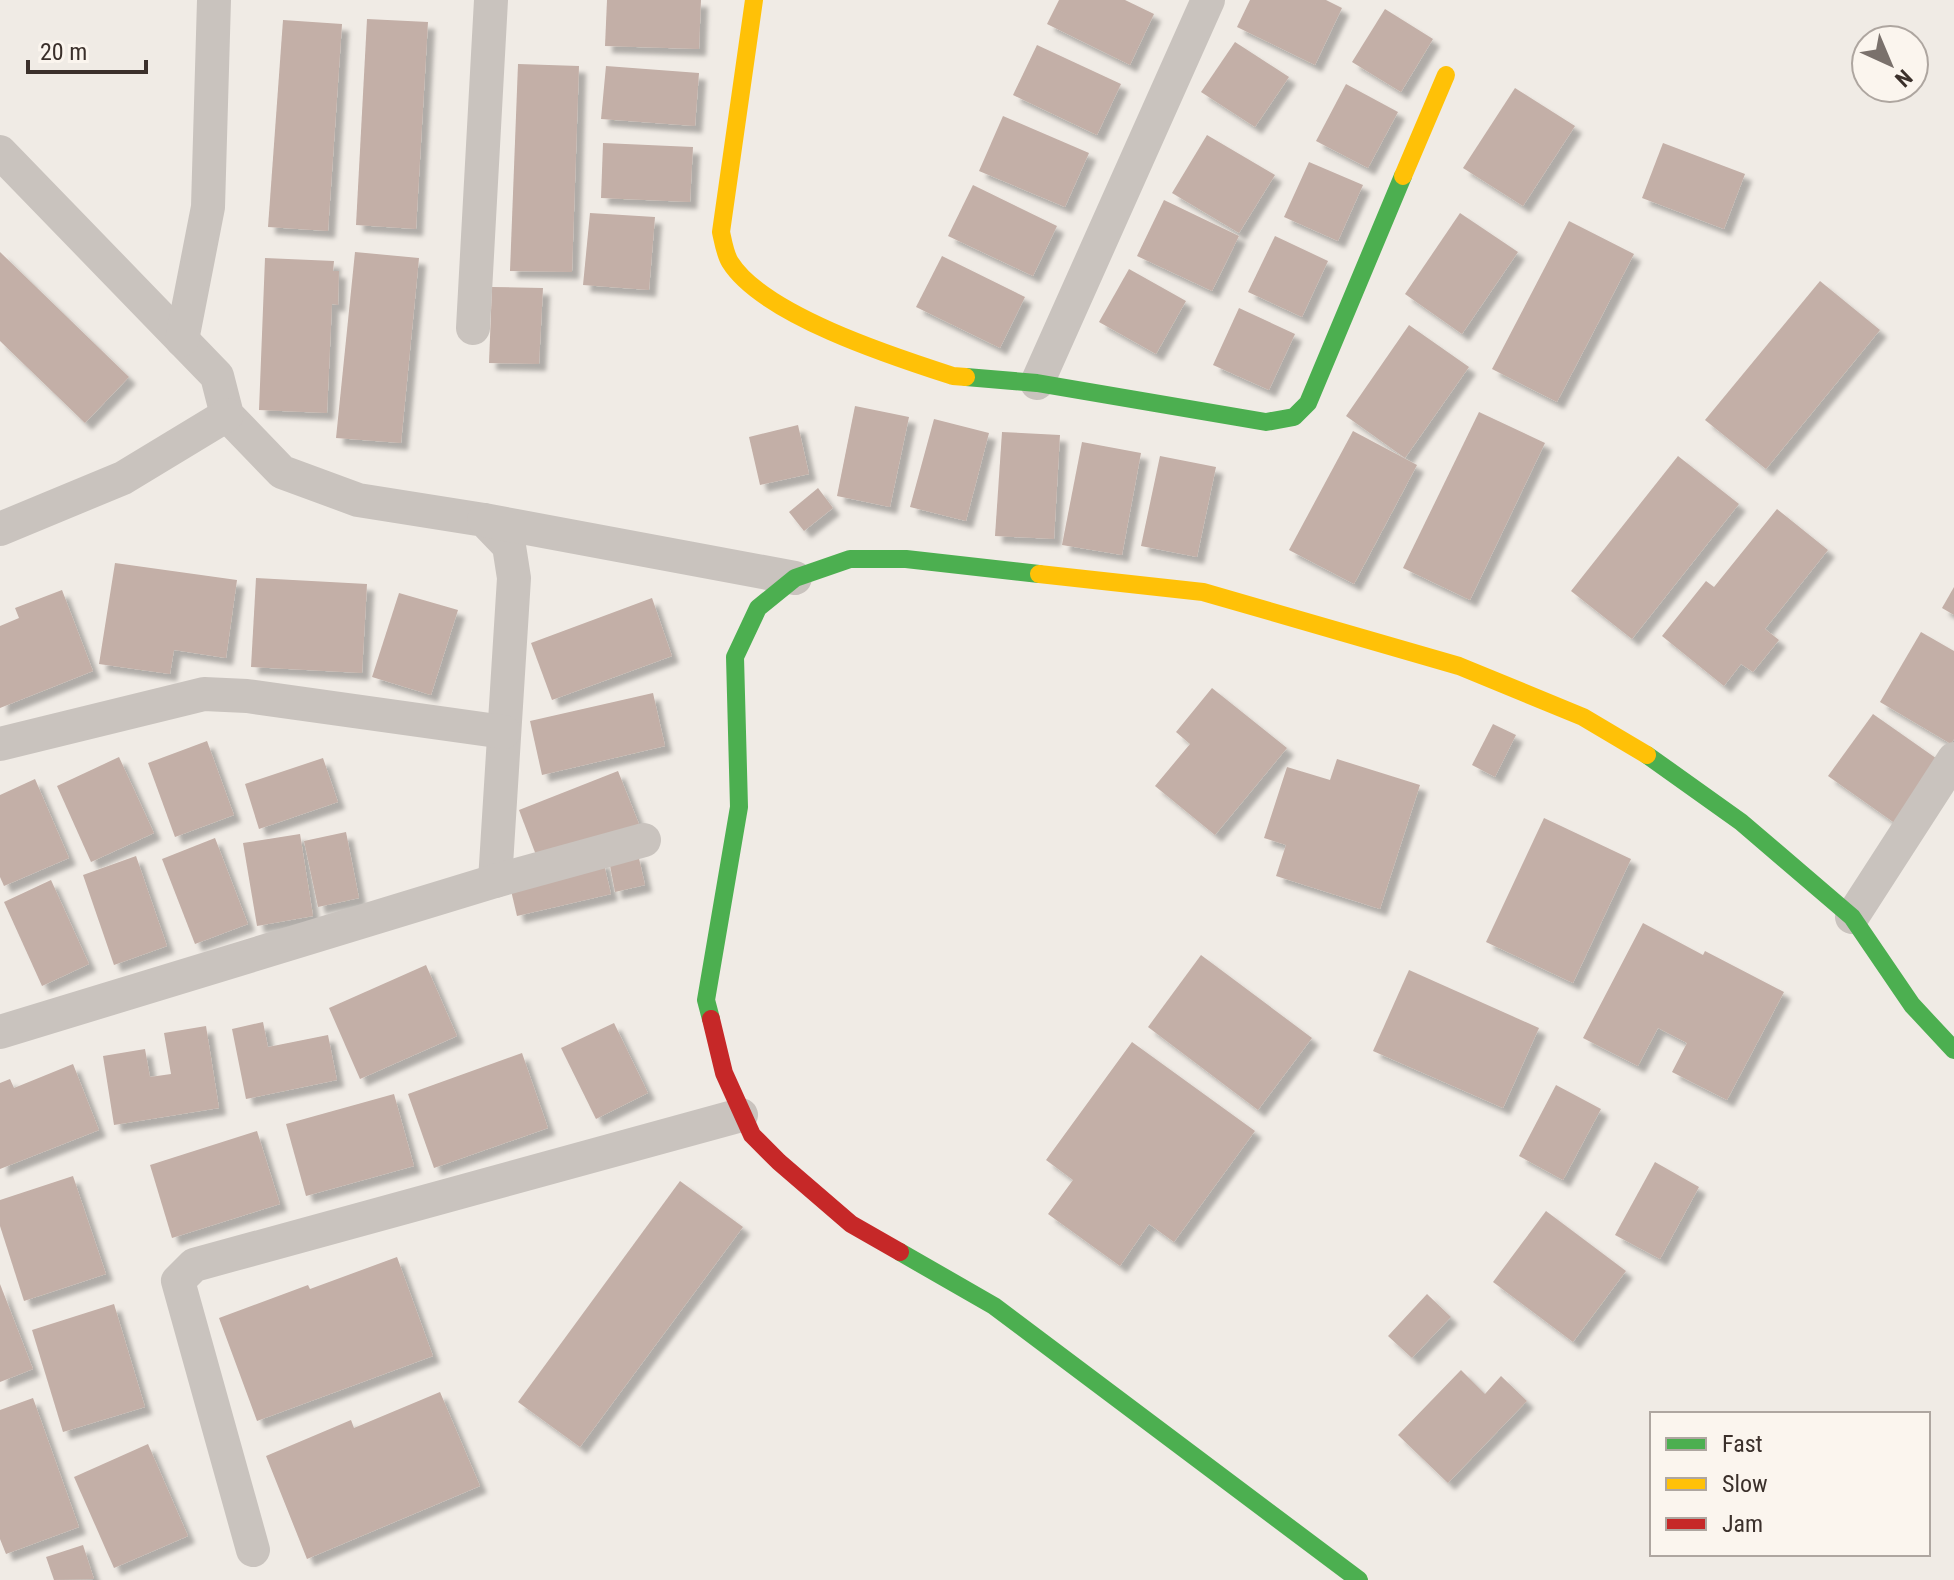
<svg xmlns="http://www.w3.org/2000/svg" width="1954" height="1580" viewBox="0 0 1954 1580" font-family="'Roboto Condensed',sans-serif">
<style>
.building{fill:#c3afa7;filter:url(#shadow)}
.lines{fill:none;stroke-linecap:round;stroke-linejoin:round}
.street{stroke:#c9c3be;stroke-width:34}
.fast{stroke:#4caf50;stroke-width:18}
.slow{stroke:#ffc107;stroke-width:18}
.jam{stroke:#c62828;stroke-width:18}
</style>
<defs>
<filter id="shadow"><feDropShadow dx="7" dy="7" stdDeviation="2" flood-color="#0004"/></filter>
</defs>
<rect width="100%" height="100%" fill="#f0ebe5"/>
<g class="building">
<polygon points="607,0 701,0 699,49 605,46"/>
<polygon points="1059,0 1125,0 1154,14 1130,65 1047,24"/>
<polygon points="1250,0 1326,0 1342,8 1315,65 1237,27"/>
<polygon points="1385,9 1433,39 1401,92 1352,62"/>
<polygon points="367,19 428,22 416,229 356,225"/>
<polygon points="283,20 342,24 328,231 268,227"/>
<polygon points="1235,42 1289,77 1255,127 1201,92"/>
<polygon points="1037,45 1121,84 1097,135 1013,95"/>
<polygon points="518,64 579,66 572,272 510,271"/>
<polygon points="606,66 699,73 695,126 601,119"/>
<polygon points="1346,84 1398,112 1368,168 1316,141"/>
<polygon points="1515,88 1575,126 1523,206 1463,168"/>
<polygon points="1003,116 1089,153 1065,207 979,171"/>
<polygon points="1207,135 1275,175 1239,233 1172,193"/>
<polygon points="603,143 693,147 690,202 601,198"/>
<polygon points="1663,143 1745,174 1724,229 1642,198"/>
<polygon points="1309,162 1363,185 1338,241 1284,217"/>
<polygon points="973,185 1057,226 1033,276 948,236"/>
<polygon points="1164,200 1239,236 1212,291 1137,256"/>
<polygon points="590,213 655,217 649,290 583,285"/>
<polygon points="1460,213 1518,252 1462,334 1405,294"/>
<polygon points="1569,221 1634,254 1557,402 1492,369"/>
<polygon points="1275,236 1328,261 1302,317 1248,292"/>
<polygon points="0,252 129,377 85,423 0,341"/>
<polygon points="355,252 419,258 401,443 336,438"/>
<polygon points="942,256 1025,297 1000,348 916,307"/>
<polygon points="265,258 334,261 333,271 339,271 338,305 332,304 327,413 259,410"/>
<polygon points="1129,269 1186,301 1156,354 1099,322"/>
<polygon points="1820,281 1880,330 1766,469 1705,420"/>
<polygon points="492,287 543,288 539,364 489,363"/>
<polygon points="1239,308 1295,334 1269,390 1213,365"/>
<polygon points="1409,325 1469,367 1405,458 1346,416"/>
<polygon points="855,406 909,417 890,507 837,496"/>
<polygon points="1479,412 1545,443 1470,600 1403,568"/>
<polygon points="934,419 989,433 966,521 910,507"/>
<polygon points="798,425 809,474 760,485 749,437"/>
<polygon points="1353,431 1417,465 1354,584 1289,550"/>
<polygon points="1002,432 1060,435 1054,539 995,536"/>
<polygon points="1082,442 1141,453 1122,555 1062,545"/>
<polygon points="1160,456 1216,467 1197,557 1141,546"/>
<polygon points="1678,456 1739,504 1632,639 1571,591"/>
<polygon points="818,488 833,508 804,531 789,512"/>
<polygon points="1777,509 1828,550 1765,629 1779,640 1753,672 1741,664 1724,686 1662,636 1706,581 1714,587"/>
<polygon points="115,563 237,580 226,658 174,650 170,674 99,664"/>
<polygon points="256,578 367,584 362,673 251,667"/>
<polygon points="1954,587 1954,615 1942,608"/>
<polygon points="62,590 93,671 0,708 0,626 19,618 15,608"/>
<polygon points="399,593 458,610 431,695 372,677"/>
<polygon points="652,598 672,656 552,700 531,643"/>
<polygon points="1921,632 1954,651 1954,739 1951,744 1880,702"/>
<polygon points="1212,688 1287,748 1215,835 1155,786 1190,744 1176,732"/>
<polygon points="653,693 665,746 542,775 530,721"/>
<polygon points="1873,714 1940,761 1896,824 1828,776"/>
<polygon points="1493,724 1516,735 1495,777 1472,765"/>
<polygon points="207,741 234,815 175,837 148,763"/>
<polygon points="119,757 154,833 91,862 57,786"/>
<polygon points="323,758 338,802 259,829 245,784"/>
<polygon points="1337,759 1420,785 1380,909 1276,876 1286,845 1264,838 1287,767 1330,780"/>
<polygon points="618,771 639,824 539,863 519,810"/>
<polygon points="35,779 69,858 4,886 0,877 0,795"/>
<polygon points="1544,818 1631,859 1573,983 1486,942"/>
<polygon points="346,832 359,898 318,907 304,841"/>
<polygon points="300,834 313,916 257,926 243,843"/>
<polygon points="215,838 248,924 195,944 162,859"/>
<polygon points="638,854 645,885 615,892 609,860"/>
<polygon points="136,856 167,946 114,965 83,875"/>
<polygon points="603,860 611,894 517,916 509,882"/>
<polygon points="51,880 89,964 42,986 4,902"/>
<polygon points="1643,923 1703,955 1705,951 1784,992 1727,1100 1672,1072 1687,1043 1658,1028 1638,1066 1583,1038"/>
<polygon points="1201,955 1312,1038 1258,1110 1148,1027"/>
<polygon points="426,965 457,1036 360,1079 329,1008"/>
<polygon points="1409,970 1539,1028 1503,1108 1373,1051"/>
<polygon points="263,1022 268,1047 328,1035 337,1080 246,1099 232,1029"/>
<polygon points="614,1023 648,1093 596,1119 561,1048"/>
<polygon points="206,1026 219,1108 114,1125 103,1056 145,1049 150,1077 171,1074 164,1033"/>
<polygon points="1132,1042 1255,1131 1174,1242 1149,1224 1120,1266 1048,1214 1073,1180 1046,1160"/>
<polygon points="522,1053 548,1128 434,1168 408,1094"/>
<polygon points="73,1064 99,1130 0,1169 0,1083 10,1079 14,1088"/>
<polygon points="1556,1085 1601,1109 1563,1180 1519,1156"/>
<polygon points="394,1094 414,1166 306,1196 286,1124"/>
<polygon points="257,1131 280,1204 172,1238 150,1165"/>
<polygon points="1655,1162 1699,1187 1660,1259 1615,1235"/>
<polygon points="73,1176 106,1274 24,1301 0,1226 0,1200"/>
<polygon points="680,1181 743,1227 580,1447 518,1402"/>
<polygon points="1546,1211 1626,1271 1573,1342 1493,1282"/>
<polygon points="397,1257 433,1356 257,1421 219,1318 308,1285 310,1289"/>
<polygon points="0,1284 33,1369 0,1382"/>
<polygon points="1427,1294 1451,1317 1412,1358 1388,1336"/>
<polygon points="114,1304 145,1407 63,1432 32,1330"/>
<polygon points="1461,1370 1485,1394 1501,1376 1527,1401 1448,1483 1398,1435"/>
<polygon points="440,1392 480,1486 307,1559 266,1456 351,1420 354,1428"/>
<polygon points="33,1398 79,1527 6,1554 0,1539 0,1410"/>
<polygon points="148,1444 188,1536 114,1568 74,1477"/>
<polygon points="83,1545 94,1579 54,1580 46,1557"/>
</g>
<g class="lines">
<g class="street">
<polyline points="0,152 217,376 227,415 282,472 358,500 484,520 509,546 514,578 495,881"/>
<polyline points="473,328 491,0"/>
<polyline points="182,340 208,207 214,0"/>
<polyline points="1037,383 1208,0"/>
<polyline points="484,520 795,578"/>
<polyline points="0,529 123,478 227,415"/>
<polyline points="0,744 204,694 247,696 504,732"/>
<polyline points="1852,917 1954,759"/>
<polyline points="0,1032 495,881 644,840"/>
<polyline points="253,1550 178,1281 194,1265 741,1115"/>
</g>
<g class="fast">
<polyline points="966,377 1037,383 1266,422 1294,417 1308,403 1403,176"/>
<polyline points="1647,755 1741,822 1852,917 1912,1005 1954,1050"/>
<polyline points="711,1019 706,1000 739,807 735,657 758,608 795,578 850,559 906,559 1039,574"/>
<polyline points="900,1252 994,1306 1359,1580"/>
</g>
<g class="slow">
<path d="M754,0l-33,232c2,9 4,22 9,30 33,53 164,95 223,114l13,1"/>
<polyline points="1403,176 1446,75"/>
<polyline points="1039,574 1203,592 1459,666 1583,717 1647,755"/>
</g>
<polyline class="jam" points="711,1019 724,1073 752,1135 779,1162 851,1224 900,1252"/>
</g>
<rect x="1650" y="1412" width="280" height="144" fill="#fbf5ee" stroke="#aea6a0" stroke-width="2"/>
<rect x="1666" y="1438" width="40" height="12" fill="#4caf50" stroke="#aea6a0" stroke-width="2"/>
<text x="1722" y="1452" font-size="24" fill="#3b302b">Fast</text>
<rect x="1666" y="1478" width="40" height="12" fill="#ffc107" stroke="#aea6a0" stroke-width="2"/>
<text x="1722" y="1492" font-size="24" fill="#3b302b">Slow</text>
<rect x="1666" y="1518" width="40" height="12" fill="#c62828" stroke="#aea6a0" stroke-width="2"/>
<text x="1722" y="1532" font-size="24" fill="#3b302b">Jam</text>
<g transform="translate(1890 64) rotate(136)"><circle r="38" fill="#fbf5ee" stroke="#aea6a0" stroke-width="2"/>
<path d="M0-6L14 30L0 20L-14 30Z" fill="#7a716c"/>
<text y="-12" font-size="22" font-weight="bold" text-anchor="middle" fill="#3b302b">N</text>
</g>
<path d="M28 60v12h118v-12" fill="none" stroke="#3b302b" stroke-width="4"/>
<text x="40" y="60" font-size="24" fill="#3b302b" stroke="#fbf5ee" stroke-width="6" paint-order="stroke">20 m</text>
</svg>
